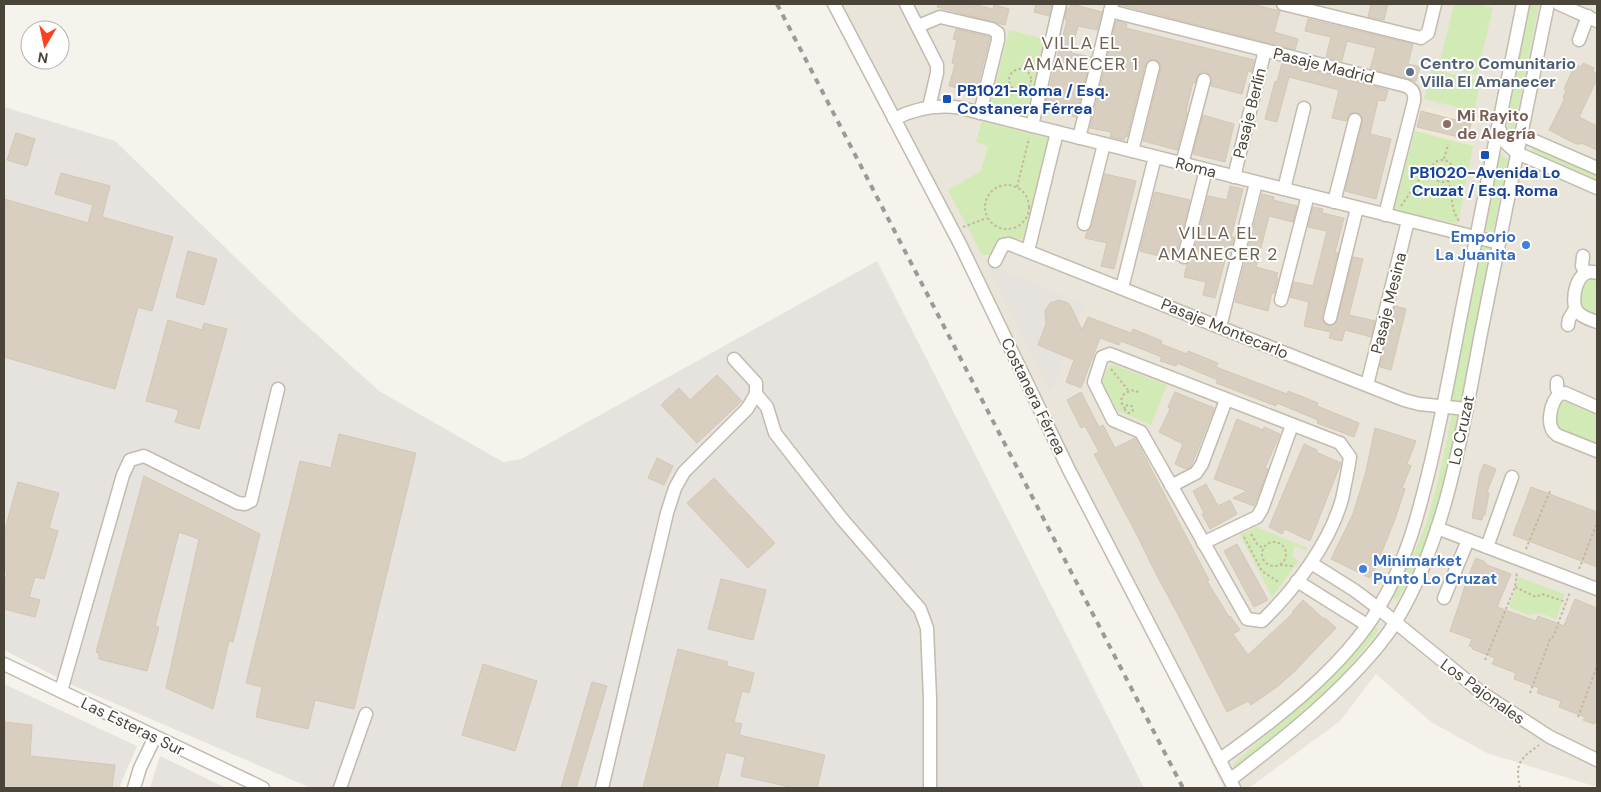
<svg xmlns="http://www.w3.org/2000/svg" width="1601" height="792" viewBox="0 0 1601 792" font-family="'DM Sans',sans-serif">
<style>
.residential{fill:#eae5da}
.industrial{fill:#e6e2dd}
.education{fill:#efe8d6}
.green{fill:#d2eab5}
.building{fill:#d8cfc1;stroke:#d3c7b4}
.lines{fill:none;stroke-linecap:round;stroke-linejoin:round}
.minor-casing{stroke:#c2bbae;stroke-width:15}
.path{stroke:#c4b79f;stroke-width:2;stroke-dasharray:2.5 2.5;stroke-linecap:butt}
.minor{stroke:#fff;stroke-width:12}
.rail{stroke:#9a9a9a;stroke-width:4;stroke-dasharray:6 6;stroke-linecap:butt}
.service-dot{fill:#5c6f8a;stroke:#fff;stroke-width:2}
.transit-dot{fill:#1a4fb4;stroke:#fff;stroke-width:2}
.education-dot{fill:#8d6e63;stroke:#fff;stroke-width:2}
.shop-dot{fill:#3f7fe0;stroke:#fff;stroke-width:2}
.labels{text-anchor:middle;stroke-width:4;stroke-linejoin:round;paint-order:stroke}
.service-label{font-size:16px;font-weight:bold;fill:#4e5e75;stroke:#fff;text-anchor:start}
.street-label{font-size:16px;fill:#4b4439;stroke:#fff}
.transit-label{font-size:16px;font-weight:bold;fill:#164399;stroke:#fff;text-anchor:start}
.education-label{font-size:16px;font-weight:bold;fill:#785e54;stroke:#fff;text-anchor:start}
.shop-label{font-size:16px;font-weight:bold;fill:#366cbe;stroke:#fff;text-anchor:end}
.neighbourhood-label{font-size:18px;letter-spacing:1px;fill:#6e6250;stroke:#fff}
</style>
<rect width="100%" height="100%" fill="#f6f3ec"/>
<polygon class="residential" points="831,4 1597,4 1597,787 1487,753 1431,722 1376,674 1340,721 1249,788 1224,788"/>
<g class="industrial">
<polygon points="4,107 115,141 293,313 379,391 503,462 521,459 877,261 1144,788 311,788 72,685 4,650"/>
<polygon points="986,263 1084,305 1051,392"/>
<polygon points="4,684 137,746 119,788 4,788"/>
<polygon points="160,756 226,788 150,788"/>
</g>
<polygon class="education" points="1420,105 1478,118 1473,146 1415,131"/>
<g class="green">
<polygon points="1454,4 1477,4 1493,8 1477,75 1439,66"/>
<polygon points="1529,4 1539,4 1512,141 1507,124"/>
<polygon points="1009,30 1049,40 1030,117 990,107"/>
<polygon points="1432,69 1481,81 1474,111 1424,99"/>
<polygon points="982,121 1051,139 1026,237 1020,239 1007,237 995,255 982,255 948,190 981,171 988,146 976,142"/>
<polygon points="1415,131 1473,146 1458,224 1394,210"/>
<polygon points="1533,147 1597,175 1597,183 1530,155"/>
<polygon points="1500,154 1508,160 1493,232 1485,230"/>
<polygon points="1482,246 1491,248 1461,400 1457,403 1452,401 1452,396"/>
<path d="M1588,277h9v40l-15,-7c-4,-11 -1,-23 6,-33z"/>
<polygon points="1112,364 1167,385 1151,425 1118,411 1102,383 1107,369"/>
<polygon points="1563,398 1597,411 1597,446 1560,432 1554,421 1558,402"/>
<path d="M1455,414l2,2c-4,30 -8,62 -18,91 -10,32 -25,63 -41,92h-5l-1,-4c17,-29 32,-60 40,-92 8,-28 13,-56 19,-84l1,-4z"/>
<polygon points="1256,527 1308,548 1306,551 1295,546 1292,556 1299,561 1272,597 1240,535"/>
<polygon points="1516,576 1565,594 1556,619 1540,613 1529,615 1509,607 1517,586"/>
<polygon points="1375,625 1378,630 1373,638 1330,690 1299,718 1233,769 1233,764 1328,681 1348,660 1371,628"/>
</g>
<g class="building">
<polygon points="938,4 973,4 993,9 994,5 1009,9 1005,25 937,7"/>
<polygon points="1036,4 1052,4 1049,16 1034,12"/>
<polygon points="1071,4 1102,12 1097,30 1078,26 1071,53 1091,57 1076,117 1044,109 1067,20 1065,20 1067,8 1070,8"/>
<polygon points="1122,4 1251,4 1280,11 1274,32 1298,39 1295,50 1121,5"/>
<polygon points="1371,4 1388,4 1384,20 1368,17"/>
<polygon points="1308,19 1413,44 1408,64 1420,67 1416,81 1370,69 1376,48 1347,41 1342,61 1326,57 1331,37 1305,31"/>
<polygon points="1116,21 1127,24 1126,28 1254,60 1251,72 1248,71 1242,94 1211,86 1212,78 1210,75 1206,72 1201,72 1198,75 1195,83 1193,82 1186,111 1187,112 1177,150 1143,141 1161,68 1159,62 1151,59 1145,65 1127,137 1125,136 1124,140 1110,137 1111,132 1090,128"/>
<polygon points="956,29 990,37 976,93 949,86 955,64 952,63 957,40 953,39"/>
<polygon points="1282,63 1388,90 1385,101 1378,100 1370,134 1391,139 1376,199 1345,191 1363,118 1361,115 1357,112 1350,114 1346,121 1332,118 1339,90 1289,77 1277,122 1265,119 1275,81 1277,82"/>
<polygon points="1583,63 1594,68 1593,72 1597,74 1597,79 1579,117 1597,126 1597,150 1581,143 1581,144 1576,144 1549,130 1565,98 1563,98 1566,90 1564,89 1573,69 1574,70 1576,65 1581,67"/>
<polygon points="1421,111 1471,124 1467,139 1417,127"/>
<polygon points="1203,115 1234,124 1225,162 1193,154"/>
<polygon points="16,133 35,139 27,166 7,160"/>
<polygon points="61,173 110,186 102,217 173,237 152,311 138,307 115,389 4,357 4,199 88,223 93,205 55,194"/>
<polygon points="1105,174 1136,181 1114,269 1101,266 1107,243 1085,238 1087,232 1092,226"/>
<polygon points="1230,186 1243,189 1231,237 1234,237 1230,253 1227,253 1215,298 1203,295 1206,282 1184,277 1187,264 1192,259 1208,196 1227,200"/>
<polygon points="1155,192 1190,200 1176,255 1177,261 1140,251"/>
<polygon points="1262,194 1274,197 1273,200 1297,206 1293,222 1269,216 1256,267 1278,273 1276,277 1278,278 1274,293 1272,293 1268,311 1235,302"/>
<polygon points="1313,207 1323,209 1322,213 1344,218 1335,252 1338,253 1322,316 1322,321 1329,326 1336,323 1353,257 1363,259 1349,315 1375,321 1371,337 1345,330 1342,341 1329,338 1331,332 1304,326 1309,302 1290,297 1294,282 1313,286 1327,231 1308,227"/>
<polygon points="188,251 217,259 204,305 176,297"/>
<polygon points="1059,300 1068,303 1071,307 1082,330 1088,317 1131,333 1133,329 1162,341 1161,344 1187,354 1188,351 1218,363 1216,367 1287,394 1288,391 1318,403 1317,406 1359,423 1354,437 1317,423 1318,420 1277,403 1276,406 1216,383 1218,380 1177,363 1176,366 1160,361 1162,357 1121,341 1119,345 1100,338 1081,388 1066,382 1074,360 1038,345 1046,324 1045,311 1050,303"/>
<polygon points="1395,306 1406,309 1391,370 1380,367"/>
<polygon points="168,320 202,330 204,323 227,329 199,429 175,422 179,410 146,401"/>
<polygon points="717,375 742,401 697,443 661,405 679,388 690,400"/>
<polygon points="1081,392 1099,427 1103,425 1115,448 1135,438 1209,580 1207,581 1229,617 1230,616 1240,630 1233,634 1248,655 1293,613 1292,612 1303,600 1324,619 1325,618 1336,628 1295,671 1278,686 1251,705 1248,701 1227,712 1182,622 1155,572 1139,539 1094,454 1099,452 1085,426 1081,428 1067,400"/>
<polygon points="1175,392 1214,408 1193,462 1190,467 1186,469 1175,464 1183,444 1159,432 1170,409 1168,407"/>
<polygon points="1237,419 1263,430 1264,427 1280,434 1265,468 1268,469 1254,506 1233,498 1247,491 1214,479"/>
<polygon points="1375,428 1416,441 1407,464 1411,466 1402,488 1405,489 1395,519 1377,564 1370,578 1331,559 1353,514 1366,471"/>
<polygon points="339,434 416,453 354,709 315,700 308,729 256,717 262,687 246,683 300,461 331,468"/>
<polygon points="1304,444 1317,450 1316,452 1341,463 1310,541 1285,529 1282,534 1269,527"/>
<polygon points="657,458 673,466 664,485 648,478"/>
<polygon points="1484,464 1496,469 1487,492 1489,493 1485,515 1483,515 1482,520 1472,518 1480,473"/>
<polygon points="144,476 260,534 233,642 229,641 213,709 166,688 199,539 179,532 155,626 159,627 147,671 99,659 99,653 96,652"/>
<polygon points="714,478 775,543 748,568 687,503"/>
<polygon points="18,482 59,493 49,528 58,531 44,579 35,577 29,597 40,600 35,617 4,609 4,584 7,573 4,572 4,533"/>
<polygon points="1206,484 1218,506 1230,500 1237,514 1210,529 1202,514 1204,513 1193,491"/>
<polygon points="1531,487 1597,512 1597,567 1513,535"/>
<polygon points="1237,544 1268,600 1254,607 1224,551"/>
<polygon points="1476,558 1485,562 1487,565 1511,574 1497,607 1536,621 1538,616 1564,626 1575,599 1597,608 1597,723 1595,722 1594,724 1583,720 1585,717 1559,707 1561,701 1537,693 1539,688 1514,679 1516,673 1492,664 1495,658 1472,649 1472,647 1469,646 1472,639 1450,631 1460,602 1467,579"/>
<polygon points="721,579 766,590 753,640 708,629"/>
<polygon points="678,649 728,662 727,666 754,673 749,693 742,691 734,722 742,724 739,735 825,755 817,788 794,788 741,776 745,757 726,752 717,788 643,788"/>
<polygon points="483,664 537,681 515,751 462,735"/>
<polygon points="592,682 607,686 576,788 561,788"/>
<polygon points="4,722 32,725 30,756 115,765 112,788 4,788"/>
</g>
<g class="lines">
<g class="minor-casing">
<g id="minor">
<polyline points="834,4 961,246 1069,470 1234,788"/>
<polyline points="906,4 937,65 937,73 929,107"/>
<polyline points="1283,4 1421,38 1428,33 1435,4"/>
<polyline points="1559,4 1597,21"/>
<path d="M1110,11l296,75c7,3 9,8 8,15l-29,114"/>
<polyline points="918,26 940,17 992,29 998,33 998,40 980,113"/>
<polyline points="1579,40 1588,16"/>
<path d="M894,119c22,-11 43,-15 67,-11l538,135"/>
<polyline points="1032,126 1060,4"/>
<polyline points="1498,126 1506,143 1517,153 1597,188"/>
<polyline points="1521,135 1597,168"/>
<polyline points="1079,138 1112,4"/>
<polyline points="1132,151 1153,67"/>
<polyline points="1182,164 1204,80"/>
<polyline points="1234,177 1265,50"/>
<polyline points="1284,189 1304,108"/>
<polyline points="1334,202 1355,120"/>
<polyline points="1084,224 1104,144"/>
<polyline points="1028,251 1057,132"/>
<polyline points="1583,256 1582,266 1585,272"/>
<polyline points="1184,257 1206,170"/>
<polyline points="995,261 1003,245 1009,244 1404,400 1419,404 1466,409"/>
<path d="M1597,273c-21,-8 -27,29 -20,38 4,6 14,9 20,11"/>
<polyline points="1122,288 1155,157"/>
<polyline points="1281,300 1308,195"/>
<polyline points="1330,318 1357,208"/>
<polyline points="1568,325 1569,319 1575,309"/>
<polyline points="1220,327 1256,183"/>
<path d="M1110,354l230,89 10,14c-2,14 -5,28 -8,42 -12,44 -48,91 -80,122l-15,-2 -106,-187 -28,-12 -19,-38 8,-25z"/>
<polyline points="1557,382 1557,389 1560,394"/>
<polyline points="1367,385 1408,221"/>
<polyline points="756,394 767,407 775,433 842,519 920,609 927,628 930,698 930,788"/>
<path d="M1597,407l-32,-14 -5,1c-10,8 -15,33 -3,41l40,16"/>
<polyline points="1171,486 1196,473 1202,464 1226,400"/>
<polyline points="1437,528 1597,589"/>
<polyline points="1203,543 1257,517 1262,509 1292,425"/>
<polyline points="1487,547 1512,477"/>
<polyline points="1311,563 1354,590 1378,608 1482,693 1550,737 1597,760"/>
<polyline points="1297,581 1367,625"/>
<polyline points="1444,598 1468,540"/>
<polyline points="4,664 263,788"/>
<polyline points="61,691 123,475 130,460 144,456 238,503 245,504 251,501 278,389"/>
<path d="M1219,760c55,-39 125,-93 159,-151 29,-49 40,-93 53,-147 11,-47 20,-95 29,-142 20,-105 42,-211 63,-316"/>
<path d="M1230,780c45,-35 89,-69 128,-111 14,-15 28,-31 38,-48 51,-84 67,-193 85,-288 22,-110 44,-219 67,-329"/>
<polyline points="134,788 140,768 155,737"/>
<polyline points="340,788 366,714"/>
<polyline points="602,788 667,513 675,488 684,472 747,409 756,394 756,383 734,359"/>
</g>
</g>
<g class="path">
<circle cx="1020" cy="80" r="11"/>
<polyline points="1444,159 1448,144"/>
<circle cx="1442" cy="171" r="11"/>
<path d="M1448,180c5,15 2,28 11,41"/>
<circle cx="1007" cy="207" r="22"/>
<polyline points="1017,187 1029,138"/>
<polyline points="1401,206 1421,177 1431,172"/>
<polyline points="963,227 987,218"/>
<polyline points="1111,369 1128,390"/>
<circle cx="1129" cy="409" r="4"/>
<path d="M1125,409l-4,-7c1,-10 6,-10 14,-12l4,3"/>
<polyline points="1251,534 1257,544 1264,549"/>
<polyline points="1244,537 1262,571 1280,583"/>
<circle cx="1274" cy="554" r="12"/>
<polyline points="1526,549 1550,491"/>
<polyline points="1280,565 1293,566"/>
<polyline points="1579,569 1597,523"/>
<polyline points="1515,587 1536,597 1542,594 1566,602"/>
<polyline points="1485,660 1515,587 1517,572"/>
<polyline points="1530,693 1550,639 1553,637 1570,592"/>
<polyline points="1578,717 1597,666"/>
<path d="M1520,788c-5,-25 -1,-28 19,-43"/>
</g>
<use href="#minor" class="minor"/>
<polyline class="rail" points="777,4 1183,788"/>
</g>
<circle class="service-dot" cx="1410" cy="72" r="5"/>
<g class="transit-dot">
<rect x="942" y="94" width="10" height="10" rx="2.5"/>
<rect x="1480" y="150" width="10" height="10" rx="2.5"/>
</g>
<circle class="education-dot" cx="1447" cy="124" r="5"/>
<g class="shop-dot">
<circle cx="1526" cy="245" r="5"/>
<circle cx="1363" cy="569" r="5"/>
</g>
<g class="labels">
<g class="service-label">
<text x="1420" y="69">Centro Comunitario<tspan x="1420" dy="18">Villa El Amanecer</tspan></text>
</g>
<g class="street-label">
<text transform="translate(1324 65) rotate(14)" y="6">Pasaje Madrid</text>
<text transform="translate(1249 113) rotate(-76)" y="6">Pasaje Berlín</text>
<text transform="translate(1196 167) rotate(14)" y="6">Roma</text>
<text transform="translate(1388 303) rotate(-76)" y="6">Pasaje Mesina</text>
<text transform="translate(1225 328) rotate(22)" y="6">Pasaje Montecarlo</text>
<text transform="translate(1034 396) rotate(64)" y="6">Costanera Férrea</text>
<text transform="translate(1461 430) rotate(-78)" y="6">Lo Cruzat</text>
<text transform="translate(1483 691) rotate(36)" y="6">Los Pajonales</text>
<text transform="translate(133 726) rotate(26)" y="6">Las Esteras Sur</text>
</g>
<g class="transit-label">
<text x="957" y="96">PB1021-Roma / Esq.<tspan x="957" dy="18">Costanera Férrea</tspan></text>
<text x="1485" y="178" text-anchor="middle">PB1020-Avenida Lo<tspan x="1485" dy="18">Cruzat / Esq. Roma</tspan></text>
</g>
<g class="education-label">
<text x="1457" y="121">Mi Rayito<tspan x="1457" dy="18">de Alegría</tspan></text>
</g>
<g class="shop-label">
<text x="1516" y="242">Emporio<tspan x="1516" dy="18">La Juanita</tspan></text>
<text x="1373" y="566" text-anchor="start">Minimarket<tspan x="1373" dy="18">Punto Lo Cruzat</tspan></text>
</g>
<g class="neighbourhood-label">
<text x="1081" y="49">VILLA EL<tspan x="1081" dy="21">AMANECER 1</tspan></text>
<text x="1218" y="239">VILLA EL<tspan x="1218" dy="21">AMANECER 2</tspan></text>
</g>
</g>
<rect width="1601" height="792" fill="none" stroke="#4b4439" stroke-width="10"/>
<g transform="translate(45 45) rotate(189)"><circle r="24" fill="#ffffff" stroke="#b7b4b0"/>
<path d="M0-4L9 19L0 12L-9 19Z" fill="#fc3f1d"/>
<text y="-8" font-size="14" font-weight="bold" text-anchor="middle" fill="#4b4439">N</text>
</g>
</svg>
